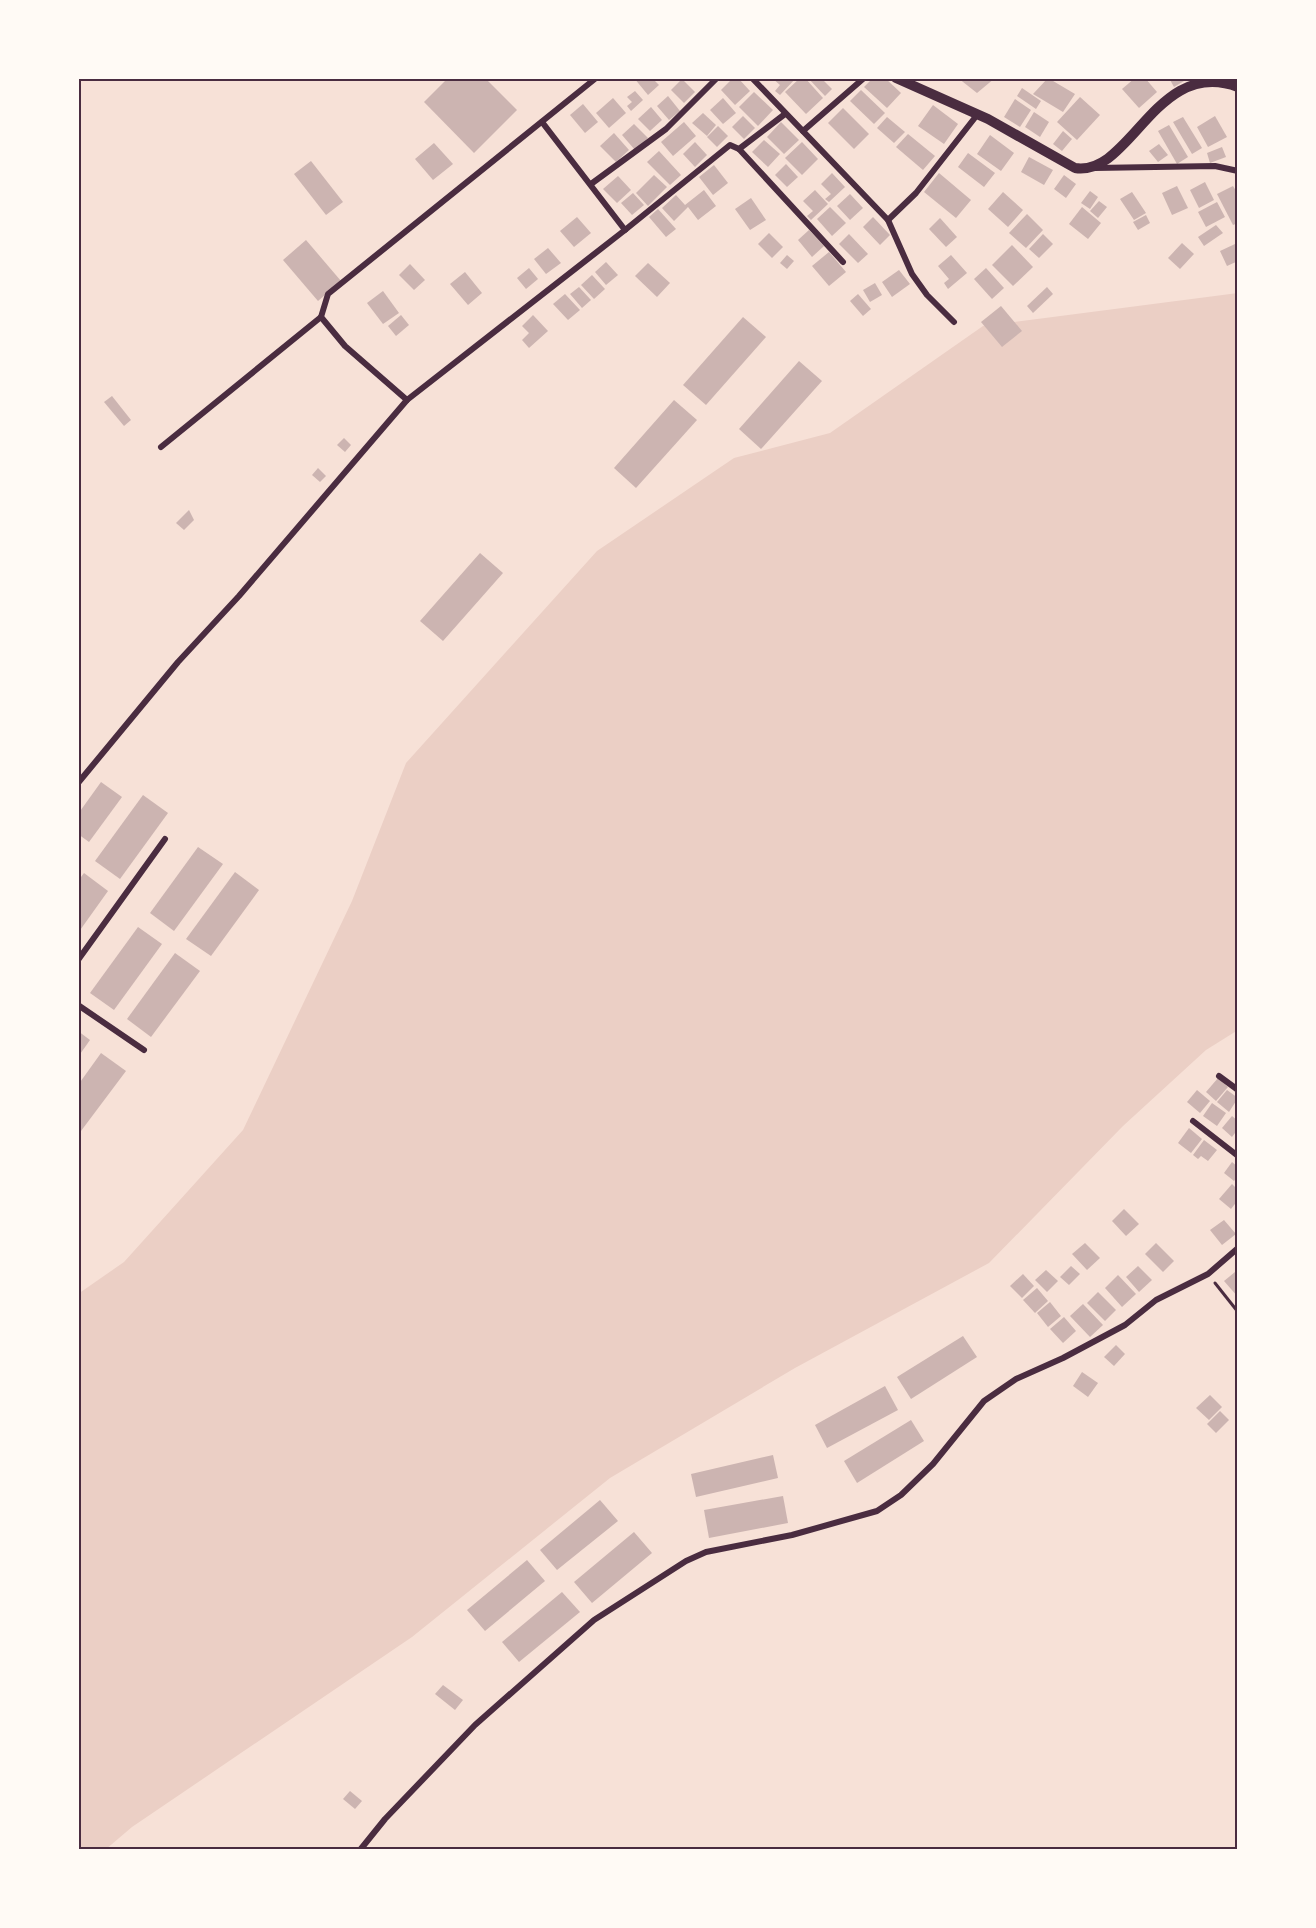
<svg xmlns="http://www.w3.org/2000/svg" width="1316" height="1928" viewBox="0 0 1316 1928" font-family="'Sofia Sans Condensed',sans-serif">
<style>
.green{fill:#ebcfc5}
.building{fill:#ccb4b1}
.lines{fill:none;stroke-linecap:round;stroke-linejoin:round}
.path{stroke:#4a2c40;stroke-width:3}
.minor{stroke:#4a2c40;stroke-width:6}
.tertiary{stroke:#4a2c40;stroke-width:10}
.neatline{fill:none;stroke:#4a2c40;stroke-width:2}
</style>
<rect width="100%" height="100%" fill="#f7e1d7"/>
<polygon class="green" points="1238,293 1238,1030 1206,1050 1123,1126 989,1263 795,1368 610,1478 412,1637 132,1827 105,1850 78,1850 78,1294 124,1262 243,1130 352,901 406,763 597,551 734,458 830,433 983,326"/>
<g class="building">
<polygon points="448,78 485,78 517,110 474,153 424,102"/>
<polygon points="634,78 652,78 659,85 648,95"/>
<polygon points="733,78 738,78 750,91 735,105 721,90"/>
<polygon points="772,78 796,78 780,95 775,91 780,85"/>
<polygon points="800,78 805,78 823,98 806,114 785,92"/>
<polygon points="808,78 821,78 832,89 825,96"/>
<polygon points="873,78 885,78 901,93 887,108 864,87"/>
<polygon points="958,78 995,78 977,93"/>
<polygon points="1048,78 1075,94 1063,112 1033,94"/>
<polygon points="1135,78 1145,78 1157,92 1139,108 1122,89"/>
<polygon points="1169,78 1189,78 1174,87"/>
<polygon points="682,79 695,92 684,103 671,90"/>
<polygon points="1022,88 1041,101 1036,109 1017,96"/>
<polygon points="861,90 885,113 874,124 850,101"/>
<polygon points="635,91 643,100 631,111 627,106 632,102 627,97"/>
<polygon points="754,92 773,110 758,126 739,107"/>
<polygon points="668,96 680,111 669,120 657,106"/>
<polygon points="1080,97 1100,115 1077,140 1057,122"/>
<polygon points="613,98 626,113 609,128 596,113"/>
<polygon points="723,98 736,113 723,124 710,110"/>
<polygon points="1015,99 1031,110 1020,127 1004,117"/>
<polygon points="583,104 598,122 585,133 570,115"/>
<polygon points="933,105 958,124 944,144 918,126"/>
<polygon points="651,107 662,120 650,131 638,119"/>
<polygon points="843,108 869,134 854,149 828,123"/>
<polygon points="1034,112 1049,122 1040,137 1025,127"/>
<polygon points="703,113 716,125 707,136 692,123"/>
<polygon points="743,116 755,128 744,139 732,127"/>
<polygon points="1215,116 1227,137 1208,147 1197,127"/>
<polygon points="887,117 905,132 894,143 877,128"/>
<polygon points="1183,117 1202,148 1192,154 1173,122"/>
<polygon points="684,122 696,136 673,156 661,142"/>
<polygon points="781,122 799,140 784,154 767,137"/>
<polygon points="634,124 648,138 635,150 622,135"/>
<polygon points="1169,125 1188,157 1177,164 1158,131"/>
<polygon points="718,126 728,136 717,147 707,137"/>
<polygon points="1063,131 1072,139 1062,151 1053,144"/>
<polygon points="614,133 629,150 616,162 600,146"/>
<polygon points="908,134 935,156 923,170 896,147"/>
<polygon points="990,135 1014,153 1001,171 977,154"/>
<polygon points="764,140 780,154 768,167 752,152"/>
<polygon points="695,142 707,155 695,167 683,154"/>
<polygon points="802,142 818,159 802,175 785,158"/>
<polygon points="434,143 453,164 433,180 415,159"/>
<polygon points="1159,144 1168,155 1158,162 1149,151"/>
<polygon points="1222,147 1226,157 1210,163 1207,153"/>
<polygon points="659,151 681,175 670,185 647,162"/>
<polygon points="968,153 995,173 984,187 958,167"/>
<polygon points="1029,157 1053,170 1044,185 1021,172"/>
<polygon points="311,161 343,202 326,215 294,174"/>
<polygon points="786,164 798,177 787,187 775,175"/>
<polygon points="714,165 728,183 713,195 699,177"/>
<polygon points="832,173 845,187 829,202 825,199 831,194 821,184"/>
<polygon points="939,173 971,200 956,218 924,192"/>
<polygon points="654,175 667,187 648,206 636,193"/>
<polygon points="1064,175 1076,184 1066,198 1054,189"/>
<polygon points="618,176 631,190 617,203 603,189"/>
<polygon points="1205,182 1214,200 1199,208 1190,190"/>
<polygon points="1177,186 1188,208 1172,215 1162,193"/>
<polygon points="1233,186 1238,194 1238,223 1233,225 1217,194"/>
<polygon points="704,190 716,206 698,220 688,207 674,221 662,208 676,195 685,205"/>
<polygon points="815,190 828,204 811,220 807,216 813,211 803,201"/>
<polygon points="1090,191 1098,197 1090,209 1081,203"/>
<polygon points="1003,192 1023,210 1008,227 988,209"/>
<polygon points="1132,192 1146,213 1134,220 1120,199"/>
<polygon points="633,193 644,205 632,215 621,203"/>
<polygon points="850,194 863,208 850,220 837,206"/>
<polygon points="751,198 766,220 750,230 735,209"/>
<polygon points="1099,201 1107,207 1098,218 1090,211"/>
<polygon points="1217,202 1225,217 1206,227 1198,212"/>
<polygon points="830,207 846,223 832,236 817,219"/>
<polygon points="1082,207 1101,223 1088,239 1069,224"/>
<polygon points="658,209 676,229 666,237 649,217"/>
<polygon points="1027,214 1043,230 1026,248 1009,233"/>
<polygon points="1146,215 1150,223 1138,230 1133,222"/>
<polygon points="577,217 591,233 574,247 560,231"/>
<polygon points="873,217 890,235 880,245 863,227"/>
<polygon points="940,218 957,237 946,247 929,229"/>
<polygon points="1216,225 1223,233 1204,246 1198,237"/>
<polygon points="809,230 824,246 812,257 798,240"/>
<polygon points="769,233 783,247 772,258 758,244"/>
<polygon points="849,234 868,254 858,263 839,244"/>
<polygon points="1043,234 1053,244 1039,258 1029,249"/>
<polygon points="306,240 341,281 318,301 283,260"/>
<polygon points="1182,243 1194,254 1180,269 1168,258"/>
<polygon points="1235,244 1238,261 1227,266 1220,251"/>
<polygon points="1012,245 1033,267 1013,286 992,265"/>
<polygon points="548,248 561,263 546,274 534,259"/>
<polygon points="829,252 846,272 829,286 812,266"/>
<polygon points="787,255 794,261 787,269 780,263"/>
<polygon points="951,255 967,273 948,289 944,283 949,279 938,266"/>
<polygon points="606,262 618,275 606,285 595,272"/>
<polygon points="648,263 670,283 657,297 635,276"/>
<polygon points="410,264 425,280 414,290 399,275"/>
<polygon points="529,268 538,279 526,289 517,278"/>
<polygon points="986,268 1004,288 992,299 974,279"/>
<polygon points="899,270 910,284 892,297 882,282"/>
<polygon points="465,272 482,293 468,305 450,284"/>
<polygon points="592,275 605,289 594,299 581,285"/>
<polygon points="875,283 882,295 870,302 863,290"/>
<polygon points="579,287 591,300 582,308 570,294"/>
<polygon points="1047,287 1053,294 1033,313 1027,306"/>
<polygon points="383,291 399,313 383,324 367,303"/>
<polygon points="565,294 580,310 568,320 553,304"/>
<polygon points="858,294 871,309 863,316 850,301"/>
<polygon points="1001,306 1022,331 1002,347 981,322"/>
<polygon points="401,315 409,325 396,336 388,326"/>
<polygon points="533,315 548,331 529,348 522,340 529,333 522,326"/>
<polygon points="743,317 766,337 706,405 683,385"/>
<polygon points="799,361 822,381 761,449 739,429"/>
<polygon points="112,396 131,420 124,426 104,402"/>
<polygon points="674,400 697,420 636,488 614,468"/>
<polygon points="344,438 351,445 345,452 337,445"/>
<polygon points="318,468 326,476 320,482 312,475"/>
<polygon points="189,510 194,520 184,530 176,523"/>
<polygon points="480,553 503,573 443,641 420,621"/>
<polygon points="101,782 122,797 89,842 78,834 78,814"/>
<polygon points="143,795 168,813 120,879 95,861"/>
<polygon points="198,847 223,864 174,931 150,913"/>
<polygon points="235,872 259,890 211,956 186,939"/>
<polygon points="84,873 108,891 78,933 78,881"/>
<polygon points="138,927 162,944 114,1010 90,993"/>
<polygon points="175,953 200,971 151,1037 127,1019"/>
<polygon points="78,1031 90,1040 78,1057"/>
<polygon points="101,1053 126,1071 78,1135 78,1085"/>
<polygon points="1218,1078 1228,1087 1216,1101 1206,1092"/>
<polygon points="1197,1090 1210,1101 1200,1113 1187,1102"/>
<polygon points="1227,1090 1238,1098 1229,1112 1217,1102"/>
<polygon points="1212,1103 1226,1113 1217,1126 1203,1116"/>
<polygon points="1232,1116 1238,1121 1238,1129 1232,1137 1222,1128"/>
<polygon points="1189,1128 1202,1139 1191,1153 1178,1143"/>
<polygon points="1204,1140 1217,1150 1208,1161 1201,1156 1198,1159 1193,1155"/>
<polygon points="1232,1162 1238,1167 1238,1176 1234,1181 1224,1173"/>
<polygon points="1232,1184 1238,1190 1238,1200 1231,1209 1219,1199"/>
<polygon points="1124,1209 1139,1224 1126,1236 1112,1221"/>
<polygon points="1224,1220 1236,1234 1222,1245 1210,1230"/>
<polygon points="1085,1243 1100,1258 1087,1270 1072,1254"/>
<polygon points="1156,1243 1174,1261 1163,1272 1145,1254"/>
<polygon points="1071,1266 1080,1274 1069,1285 1060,1277"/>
<polygon points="1138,1266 1152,1280 1139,1292 1126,1277"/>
<polygon points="1046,1270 1058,1281 1047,1292 1035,1280"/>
<polygon points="1235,1272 1238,1276 1238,1297 1224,1281"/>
<polygon points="1023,1274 1034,1286 1022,1298 1010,1286"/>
<polygon points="1118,1275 1136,1294 1122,1307 1105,1288"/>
<polygon points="1037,1288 1048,1301 1035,1313 1023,1300"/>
<polygon points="1098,1292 1116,1310 1105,1321 1087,1303"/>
<polygon points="1050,1302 1061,1316 1048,1327 1037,1313"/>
<polygon points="1083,1304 1103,1325 1090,1337 1070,1316"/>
<polygon points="1064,1317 1076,1331 1063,1343 1050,1329"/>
<polygon points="963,1336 977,1357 911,1399 897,1377"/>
<polygon points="1116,1345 1125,1354 1114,1366 1104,1357"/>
<polygon points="1082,1372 1098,1383 1088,1397 1073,1386"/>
<polygon points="885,1386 898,1410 827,1448 815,1425"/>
<polygon points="1210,1395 1222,1407 1209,1420 1196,1408"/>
<polygon points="1220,1411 1229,1420 1216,1433 1207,1424"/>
<polygon points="911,1420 924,1441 857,1483 844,1461"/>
<polygon points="773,1455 778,1478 696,1497 691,1474"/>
<polygon points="783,1496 788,1523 709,1538 704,1510"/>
<polygon points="600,1500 618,1521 557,1570 540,1550"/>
<polygon points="634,1532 652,1553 592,1603 574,1582"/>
<polygon points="527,1560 545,1581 485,1631 467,1610"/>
<polygon points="562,1592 580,1612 519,1662 502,1642"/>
<polygon points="443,1685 463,1700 455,1710 435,1694"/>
<polygon points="350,1791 362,1801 355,1809 343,1799"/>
</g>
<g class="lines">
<polyline class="path" points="1215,1283 1238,1312"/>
<g class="minor">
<polyline points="752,78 888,220 912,274 927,295 954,322"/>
<polyline points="803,131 864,78"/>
<polyline points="739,149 843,262"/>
<polyline points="1095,168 1215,166 1238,171"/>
<polyline points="591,184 666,129 717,78"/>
<polyline points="888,220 916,193 977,115"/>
<polyline points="625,230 730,145 739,149 785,114"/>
<polyline points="407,400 345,346 321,317 328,294 596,78"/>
<polyline points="161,447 321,317"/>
<polyline points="78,783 178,662 239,596 407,400 625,230 542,122"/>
<polyline points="78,960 165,839"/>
<polyline points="78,1005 144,1050"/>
<polyline points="1219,1076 1238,1090"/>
<polyline points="1193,1121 1238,1156"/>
<polyline points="360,1850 385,1819 475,1725 594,1620 686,1561 706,1552 792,1535 877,1511 901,1495 933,1464 984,1401 1016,1379 1063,1358 1125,1325 1156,1300 1208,1274 1238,1248"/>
</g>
<path class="tertiary" d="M896,78l92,41 87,49c56,9 81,-112 163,-81"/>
</g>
<rect width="1316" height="1928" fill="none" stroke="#fffaf5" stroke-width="159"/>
<rect x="80" y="80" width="1156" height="1768" class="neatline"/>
</svg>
